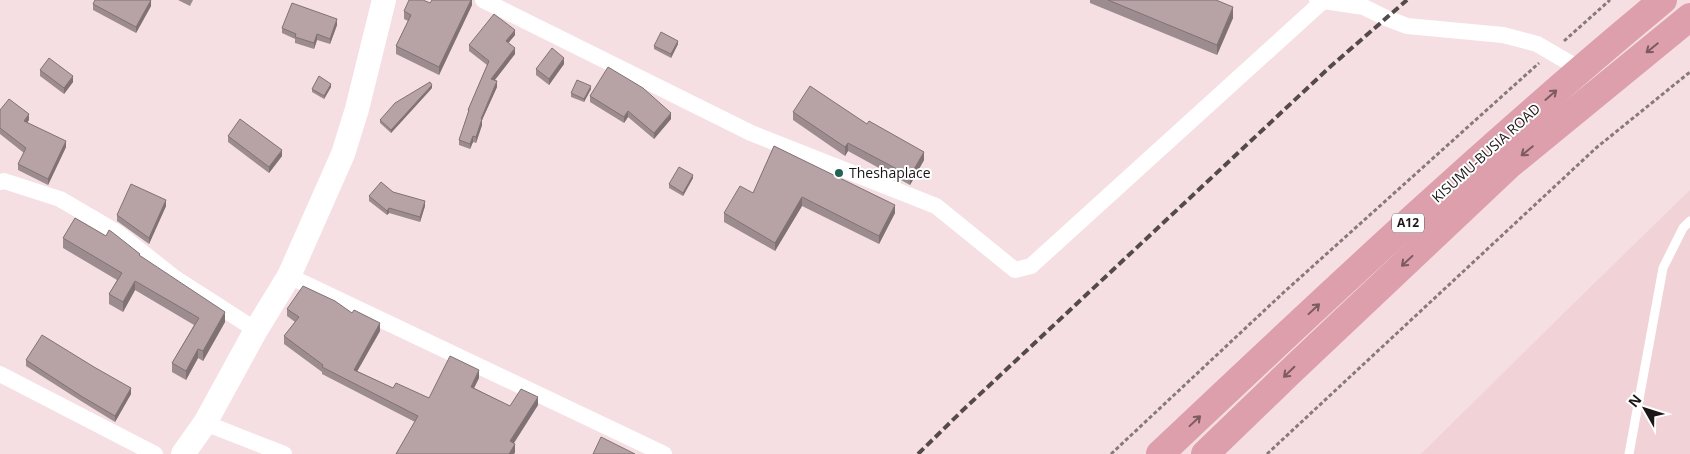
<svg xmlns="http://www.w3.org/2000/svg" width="1690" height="454" viewBox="0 0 1690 454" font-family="'Open Sans',sans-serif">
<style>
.built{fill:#f0d2d7}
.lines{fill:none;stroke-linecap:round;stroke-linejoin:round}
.path{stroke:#88797b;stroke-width:3;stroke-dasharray:4 2.5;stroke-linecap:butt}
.service{stroke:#fff;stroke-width:9}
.minor{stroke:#fff;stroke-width:16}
.secondary{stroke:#fff;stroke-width:24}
.trunk{stroke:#dc9fab;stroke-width:28}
.rail{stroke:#544a4b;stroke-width:4;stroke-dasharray:8 4;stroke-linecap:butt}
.wall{fill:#9d8c8f}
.shaded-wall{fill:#807274}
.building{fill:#b7a3a6;stroke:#807274}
.oneway{stroke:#7c5a61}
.poi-dot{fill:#226454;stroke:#fff;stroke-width:2}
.labels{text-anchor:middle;stroke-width:4;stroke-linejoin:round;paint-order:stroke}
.shield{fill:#fff;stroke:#615c5d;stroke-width:1}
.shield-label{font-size:12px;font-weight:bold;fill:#1d1617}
.street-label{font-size:14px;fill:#1d1617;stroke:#fff}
.poi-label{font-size:14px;fill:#1d1617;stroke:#fff;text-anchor:start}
</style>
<rect width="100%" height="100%" fill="#f5dfe2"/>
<polygon class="built" points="1690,190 1690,454 1421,454 1568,309"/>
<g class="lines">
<g class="path">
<polyline points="1564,41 1610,0"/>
<polyline points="1111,454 1283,293 1539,63"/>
<polyline points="1267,454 1596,148 1690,72"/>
</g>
<polyline class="service" points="1629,454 1663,268 1683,228 1690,221"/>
<g class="minor">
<polyline points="483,0 751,133 936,206 1015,270 1031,266 1323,1"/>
<polyline points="1317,0 1364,7 1386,18 1407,26 1503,35 1537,44 1580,69"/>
<polyline points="0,182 4,181 60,199 118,233 175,278 256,330"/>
<polyline points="289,276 664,454"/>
<polyline points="0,374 155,454"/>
<polyline points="205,423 284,454"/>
</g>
<polyline class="secondary" points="183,454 205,423 256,330 289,276 343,154 357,109 384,0"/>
<g class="trunk">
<path d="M1160,454c164,-155 329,-310 503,-454"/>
<polyline points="1205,454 1291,371 1508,166 1690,17"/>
</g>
<polyline class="rail" points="918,454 963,410 1331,66 1407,0"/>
</g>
<g class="wall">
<polygon points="178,0 193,0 190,6"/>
<polygon points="472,0 472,5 439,75 396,54 396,46 408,21 404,19 404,11 430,3"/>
<polygon points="1090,0 1216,0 1233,18 1217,55 1090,3"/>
<polygon points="93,4 151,6 136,33 93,10"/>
<polygon points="337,25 330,44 317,40 314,49 295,43 295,39 282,33 282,28"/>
<polygon points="515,35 508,43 515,54 494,81 497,87 482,120 482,125 476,143 473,142 470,149 459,145 459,140 468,115 468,110 487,65 469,51 469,45"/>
<polygon points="678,44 671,58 654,49 654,46"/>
<polygon points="564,64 549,85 536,75 536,69"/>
<polygon points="40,70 73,82 64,94 40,76"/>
<polygon points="331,87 324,99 312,92 312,89"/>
<polygon points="432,88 391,133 380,123 380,120"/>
<polygon points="591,89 584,102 571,97 571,93"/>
<polygon points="590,96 671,119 654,139 628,117 624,123 590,102"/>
<polygon points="0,110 29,120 27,122 66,147 48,185 18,170 18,164 24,153 0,134"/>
<polygon points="793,112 867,124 924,160 910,185 848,151 845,156 793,120"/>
<polygon points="228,136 282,156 269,173 228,142"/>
<polygon points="774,146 895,213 879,244 802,206 775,251 724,222 724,213 753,193"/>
<polygon points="693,178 683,196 669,188 669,184"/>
<polygon points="393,192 425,206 420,222 389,213 387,215 369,201 369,196"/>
<polygon points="166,206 149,244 117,221 117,215"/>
<polygon points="63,238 140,256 225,322 203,361 198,358 186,380 172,372 172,363 194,325 135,290 123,312 109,304 109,294 117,280 63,248"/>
<polygon points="287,309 352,313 380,331 357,371 393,388 429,398 479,378 474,388 510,406 538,405 514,443 515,452 514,454 396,454 415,422 322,374 322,372 284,344 284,336 295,322 287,316"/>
<polygon points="26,360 131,394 115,422 81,401 26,366"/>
</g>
<g class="shaded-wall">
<polygon points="151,0 151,6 136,33 136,27"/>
<polygon points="471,0 472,0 472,5 439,75 439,67"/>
<polygon points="1233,7 1233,18 1217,55 1217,45"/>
<polygon points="337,19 337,25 330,44 330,39"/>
<polygon points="515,30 515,35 506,46 506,41"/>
<polygon points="317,34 317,40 314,49 314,43"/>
<polygon points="678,41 678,44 671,58 671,54"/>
<polygon points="515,48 515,54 491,85 491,79"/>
<polygon points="564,58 564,64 549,85 549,79"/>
<polygon points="73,76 73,82 64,94 64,88"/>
<polygon points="497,81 497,87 482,120 482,125 476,143 476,137 481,119"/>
<polygon points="331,84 331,87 324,99 324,96"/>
<polygon points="432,85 432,88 391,133 391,130"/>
<polygon points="591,86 591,89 584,102 584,99"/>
<polygon points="628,111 628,117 624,123 624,117"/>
<polygon points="671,113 671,119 654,139 654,133"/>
<polygon points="29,114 29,120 24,127 24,121"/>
<polygon points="473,136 473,142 470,149 470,144"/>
<polygon points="66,141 66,147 48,185 48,179"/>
<polygon points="848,143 848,151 845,156 845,147"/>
<polygon points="282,150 282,156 269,173 269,167"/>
<polygon points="924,152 924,160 910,185 910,176"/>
<polygon points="693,175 693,178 683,196 683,193"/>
<polygon points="802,197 802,206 775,251 775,243"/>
<polygon points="166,200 166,206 149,244 149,238"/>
<polygon points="425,201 425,206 420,222 420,217"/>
<polygon points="895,205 895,213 879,244 879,236"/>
<polygon points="389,208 389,213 387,215 387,211"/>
<polygon points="135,281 135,290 123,312 123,302"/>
<polygon points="225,312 225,322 203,361 203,351"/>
<polygon points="380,323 380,331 354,377 354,370"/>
<polygon points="198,349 198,358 186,380 186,371"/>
<polygon points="479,370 479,378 471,394 471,387"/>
<polygon points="131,388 131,394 115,422 115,416"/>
<polygon points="538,397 538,405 510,449 510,441"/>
<polygon points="515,444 515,452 514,454 509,454"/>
</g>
<g class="building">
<polygon points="95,0 151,0 136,27 93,4"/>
<polygon points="409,0 423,0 430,3 432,0 471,0 439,67 396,46 411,15 404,11"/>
<polygon points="1108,0 1216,0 1233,7 1217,45"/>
<polygon points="292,3 337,19 330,39 317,34 314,43 295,37 296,34 282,28"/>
<polygon points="494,14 515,30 506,41 515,48 491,79 497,81 481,119 482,119 476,137 473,136 470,144 459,140 469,110 468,110 489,61 469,45"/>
<polygon points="661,32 678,41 671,54 654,46"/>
<polygon points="552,48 564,58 549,79 536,69"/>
<polygon points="49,58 73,76 64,88 40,70"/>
<polygon points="608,67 643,88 671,113 654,133 628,111 624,117 590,96"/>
<polygon points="319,76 331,84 324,96 312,89"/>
<polygon points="577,80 591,86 584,99 571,93"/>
<polygon points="430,82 432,85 391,130 380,120 395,103"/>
<polygon points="810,86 867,124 869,121 924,152 910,176 848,143 845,147 793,112"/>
<polygon points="9,99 29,114 24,121 66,141 48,179 18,164 26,148 0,128 0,110"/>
<polygon points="240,119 282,150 269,167 228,136"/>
<polygon points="774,146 895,205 879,236 802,197 775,243 724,213 740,186 753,193"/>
<polygon points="679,167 693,175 683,193 669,184"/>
<polygon points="381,182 393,192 425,201 420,217 389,208 387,211 369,196"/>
<polygon points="131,184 166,200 149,238 117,215"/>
<polygon points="75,218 106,236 109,230 112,232 140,254 139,255 225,312 203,351 198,349 186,371 172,363 199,318 135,281 123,302 109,294 122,273 63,238"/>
<polygon points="303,286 335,301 352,313 354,310 380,323 354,370 393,388 396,383 429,398 450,356 479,370 471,387 510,406 521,389 538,397 510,441 515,444 509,454 396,454 418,416 322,367 323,365 284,336 299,317 287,309"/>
<polygon points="42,335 94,367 131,388 115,416 81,396 26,360"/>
<polygon points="601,437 635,454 593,454"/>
</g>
<defs><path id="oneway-shaft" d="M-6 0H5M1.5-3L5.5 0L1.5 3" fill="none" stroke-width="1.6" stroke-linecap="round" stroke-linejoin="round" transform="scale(1.25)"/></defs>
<g class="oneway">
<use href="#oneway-shaft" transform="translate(1652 48) rotate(141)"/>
<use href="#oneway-shaft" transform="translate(1551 95) rotate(-41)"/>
<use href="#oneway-shaft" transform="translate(1527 151) rotate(141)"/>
<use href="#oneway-shaft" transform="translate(1407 261) rotate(137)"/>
<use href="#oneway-shaft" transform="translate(1314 309) rotate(-43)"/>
<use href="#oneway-shaft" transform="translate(1289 372) rotate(136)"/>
<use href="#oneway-shaft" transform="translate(1195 421) rotate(-43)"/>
</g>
<circle class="poi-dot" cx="839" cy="173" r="5"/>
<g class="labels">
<rect class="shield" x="1392" y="213.5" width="32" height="19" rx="4"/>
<g class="shield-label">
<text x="1408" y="227">A12</text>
</g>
<g class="street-label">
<text transform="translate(1486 153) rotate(-42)" y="5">KISUMU-BUSIA ROAD</text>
</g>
<g class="poi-label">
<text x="849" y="178">Theshaplace</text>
</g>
</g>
<g transform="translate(1645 409) rotate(309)" stroke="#ffffff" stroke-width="4" paint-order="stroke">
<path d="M0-4L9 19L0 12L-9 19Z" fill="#1d1617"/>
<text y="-8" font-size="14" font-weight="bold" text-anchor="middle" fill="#1d1617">N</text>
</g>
</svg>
